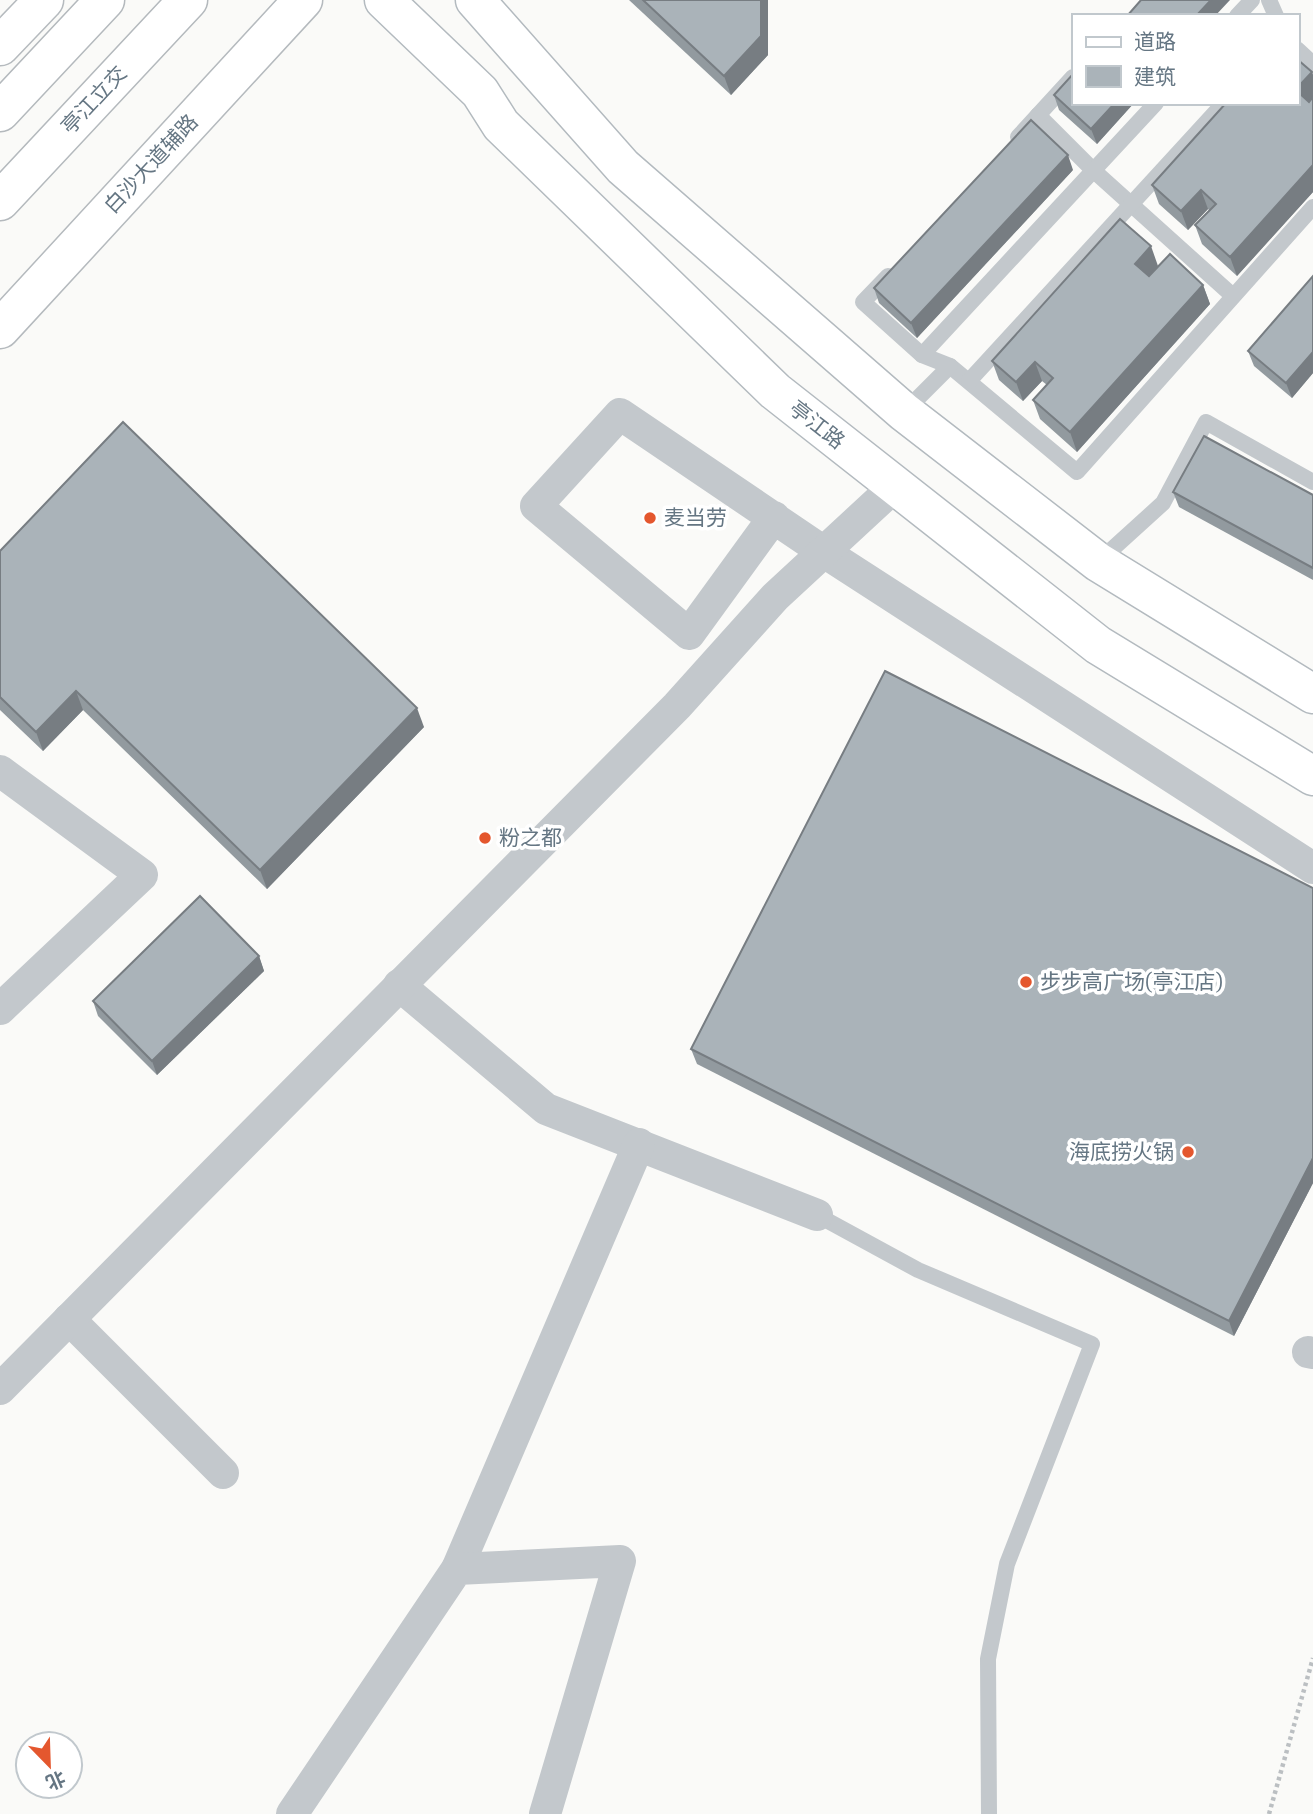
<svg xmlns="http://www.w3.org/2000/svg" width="1313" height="1814" viewBox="0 0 1313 1814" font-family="'Exo 2','Noto Sans SC',sans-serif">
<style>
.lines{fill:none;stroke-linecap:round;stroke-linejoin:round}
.secondary-casing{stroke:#b3babf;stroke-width:41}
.primary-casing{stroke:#b5babe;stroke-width:41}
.trunk-casing{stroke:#b4b9bd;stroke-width:41}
.path{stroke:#bbbfc2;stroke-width:4.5;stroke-dasharray:3.5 3.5;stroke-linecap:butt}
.service{stroke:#c3c8cc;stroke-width:16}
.minor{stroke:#c3c8cc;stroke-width:32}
.secondary{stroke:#fff;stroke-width:38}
.primary{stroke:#fff;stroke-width:38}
.trunk{stroke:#fff;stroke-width:38}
.wall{fill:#929a9f}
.shaded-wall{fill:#777d82}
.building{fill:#aab3b9;stroke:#777d82;stroke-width:2}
.poi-dot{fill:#e4572e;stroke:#fff;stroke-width:2.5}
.labels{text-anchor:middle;stroke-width:7;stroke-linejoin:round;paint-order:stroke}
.street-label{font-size:21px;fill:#657683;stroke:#fff}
.poi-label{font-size:21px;fill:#657683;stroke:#fff;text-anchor:start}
</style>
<rect width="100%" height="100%" fill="#fafaf8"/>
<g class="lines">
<g class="secondary-casing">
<g id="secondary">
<polyline points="384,0 480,92 501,125 775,391 1098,645 1313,776"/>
<polyline points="475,0 623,167 904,412 1098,562 1313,694"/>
</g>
</g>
<g class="primary-casing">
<g id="primary">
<polyline points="0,46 44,0"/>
<polyline points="0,329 303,0"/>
</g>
</g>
<g class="trunk-casing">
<g id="trunk">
<polyline points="0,112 105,0"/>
<polyline points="0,201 188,0"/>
</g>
</g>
<polyline class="path" points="1269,1814 1313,1658"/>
<g class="service">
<polyline points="1269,0 1276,16"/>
<polyline points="1237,16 1252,0"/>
<polyline points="1297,49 1313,64"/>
<polyline points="1038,115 1093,170 1233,296"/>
<polyline points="1018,137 1073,77"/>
<polyline points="888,276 863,302 922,355"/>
<polyline points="950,366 1077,472 1313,207"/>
<polyline points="969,381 1224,103"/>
<polyline points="904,412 950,366 922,355 1156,103"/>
<polyline points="1098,562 1163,503 1206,422 1313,482"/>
<polyline points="817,1215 918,1270 1092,1344 1007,1564 988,1659 989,1814"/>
</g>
<g class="minor">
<polyline points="774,517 689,634 536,506 620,414 824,552 1313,868"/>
<polyline points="0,771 142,875 0,1009"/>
<polyline points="399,985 546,1109 817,1215"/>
<polyline points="69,1319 223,1473"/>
<polyline points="1308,1352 1313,1353"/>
<polyline points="0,1389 677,706 775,597 895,486"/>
<polyline points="457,1569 639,1144"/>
<polyline points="292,1814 457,1569 620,1561 545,1814"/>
</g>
<use href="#secondary" class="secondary"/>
<use href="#primary" class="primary"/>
<use href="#trunk" class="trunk"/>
</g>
<g class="wall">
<polygon points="629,0 768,0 768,55 731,95"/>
<polygon points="1312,72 1313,75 1313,192 1237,276 1202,244 1195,225 1209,210 1208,209 1188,230 1159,204 1152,185"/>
<polygon points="1054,95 1073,103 1134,103 1097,144 1059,110"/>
<polygon points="1073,170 917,338 879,303 874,288"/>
<polygon points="1158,266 1149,276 1203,285 1210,304 1077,452 1040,419 1033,400 1047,385 1042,381 1023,401 999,380 992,361"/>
<polygon points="1313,276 1313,373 1292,398 1254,366 1248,351"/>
<polygon points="1173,492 1313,495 1313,580 1179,507"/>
<polygon points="0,551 424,727 267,889 83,710 43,751 0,710"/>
<polygon points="1313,888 1313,1183 1234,1336 697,1064 691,1049"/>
<polygon points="259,956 264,971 157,1075 98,1016 93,1001"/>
</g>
<g class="shaded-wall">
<polygon points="761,0 768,0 768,55 731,95 724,76"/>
<polygon points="1211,0 1230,0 1215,16 1196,16"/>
<polygon points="1312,72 1313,75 1313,98 1303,109 1297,93 1297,88"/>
<polygon points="1115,103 1134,103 1097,144 1091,129"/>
<polygon points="1068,155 1073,170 917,338 911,323"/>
<polygon points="1313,165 1313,192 1237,276 1230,257"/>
<polygon points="1201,190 1208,209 1188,230 1181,211"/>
<polygon points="1151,246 1158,266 1142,283 1135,264"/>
<polygon points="1203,285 1210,304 1077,452 1070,432"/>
<polygon points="1313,352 1313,373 1292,398 1286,383"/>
<polygon points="1035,362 1042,381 1023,401 1016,382"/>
<polygon points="76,691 83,710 43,751 36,732"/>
<polygon points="417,708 424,727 267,889 260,870"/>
<polygon points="259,956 264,971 157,1075 152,1061"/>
<polygon points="1313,1158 1313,1183 1234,1336 1229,1321"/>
</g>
<g class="building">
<polygon points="643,0 761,0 761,36 724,76"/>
<polygon points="1141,0 1211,0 1196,16 1127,16"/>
<polygon points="1297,59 1312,72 1297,88"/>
<polygon points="1073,74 1073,103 1115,103 1091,129 1054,95"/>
<polygon points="1297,91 1309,102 1313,97 1313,165 1230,257 1195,225 1216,204 1201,190 1181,211 1152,185 1226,103 1297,103"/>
<polygon points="1031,120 1068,155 911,323 874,288"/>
<polygon points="1120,219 1151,246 1135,264 1149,276 1170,254 1203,285 1070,432 1033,400 1053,378 1035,362 1016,382 992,361"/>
<polygon points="1313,276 1313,352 1286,383 1248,351"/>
<polygon points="123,422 417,708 260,870 76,691 36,732 0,697 0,551"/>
<polygon points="1204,436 1313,495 1313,568 1173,492"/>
<polygon points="885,671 1313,888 1313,1158 1229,1321 691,1049"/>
<polygon points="200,896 259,956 152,1061 93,1001"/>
</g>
<g class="poi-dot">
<circle cx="650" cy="518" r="7"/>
<circle cx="485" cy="838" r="7"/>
<circle cx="1026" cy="982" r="7"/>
<circle cx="1188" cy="1152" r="7"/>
</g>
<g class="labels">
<g class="street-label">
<text transform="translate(94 100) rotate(-47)" y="7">亭江立交</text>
<text transform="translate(151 164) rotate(-47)" y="7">白沙大道辅路</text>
<text transform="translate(817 425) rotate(38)" y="7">亭江路</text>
</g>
<g class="poi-label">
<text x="664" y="525">麦当劳</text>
<text x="499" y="845">粉之都</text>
<text x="1040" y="989">步步高广场(亭江店)</text>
<text x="1174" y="1159" text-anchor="end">海底捞火锅</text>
</g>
</g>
<rect x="1072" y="14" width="228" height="91" fill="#ffffff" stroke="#c1c8cd" stroke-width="2"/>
<rect x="1086" y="37" width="35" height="10" fill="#ffffff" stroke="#c1c8cd" stroke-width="2"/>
<text x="1134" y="49" font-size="21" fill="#657683">道路</text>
<rect x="1086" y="66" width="35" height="21" fill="#aab3b9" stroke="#c1c8cd" stroke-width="2"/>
<text x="1134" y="84" font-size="21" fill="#657683">建筑</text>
<g transform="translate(49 1765) rotate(157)"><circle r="33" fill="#ffffff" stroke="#c1c8cd" stroke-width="2"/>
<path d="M0-5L12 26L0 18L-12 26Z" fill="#e4572e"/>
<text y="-10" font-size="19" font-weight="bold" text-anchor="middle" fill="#657683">北</text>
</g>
</svg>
